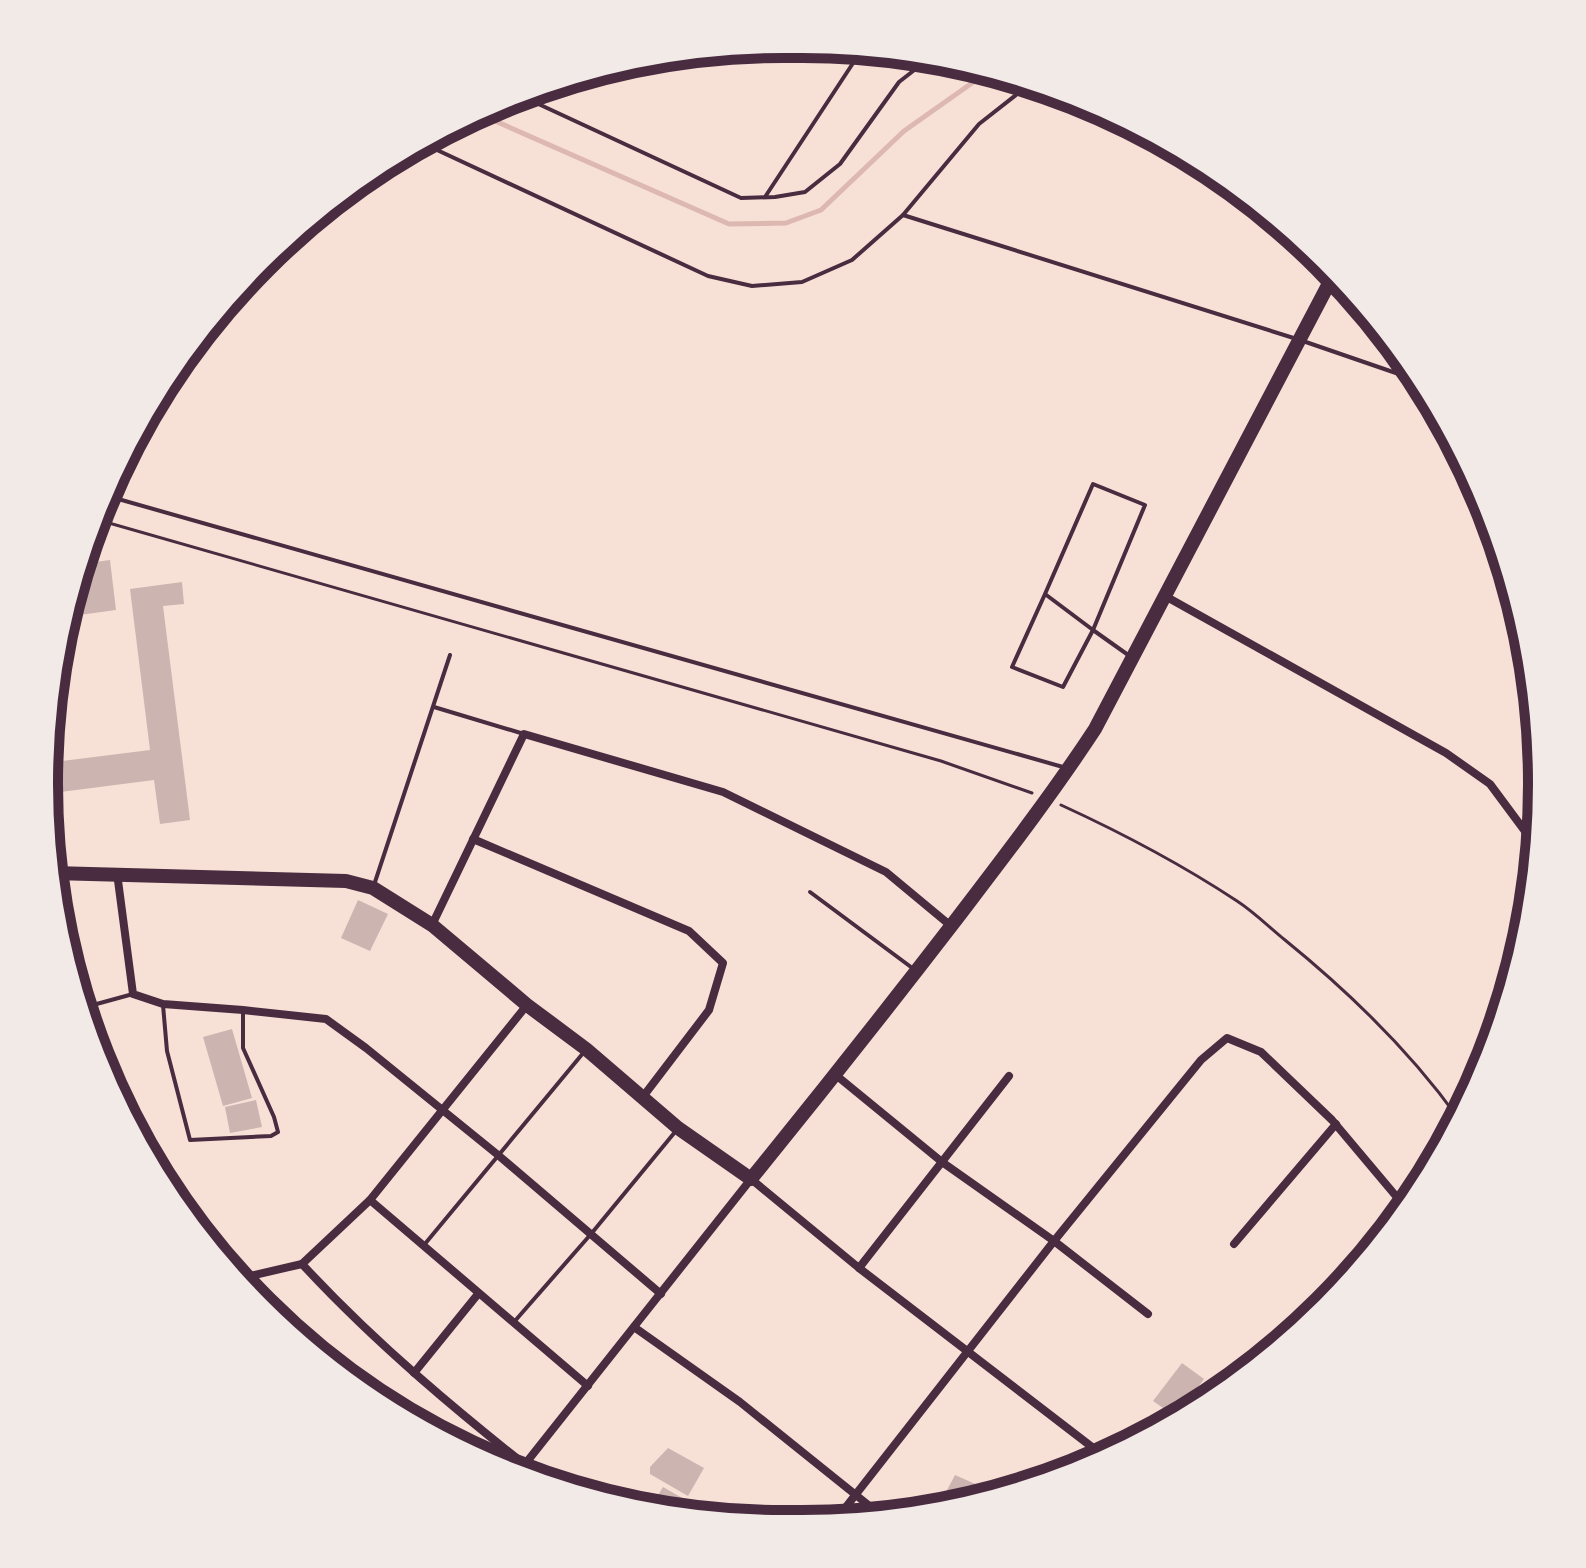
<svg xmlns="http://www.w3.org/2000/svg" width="1586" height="1568" viewBox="0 0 1586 1568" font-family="'PT Sans',sans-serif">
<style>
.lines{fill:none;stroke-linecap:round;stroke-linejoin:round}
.stream{stroke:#dcb8b0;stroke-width:5}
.building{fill:#ccb4b1}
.path{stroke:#4a2c40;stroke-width:3}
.service{stroke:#4a2c40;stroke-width:4}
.minor{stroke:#4a2c40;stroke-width:8}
.primary{stroke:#4a2c40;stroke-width:14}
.rim{fill:none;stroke:#4a2c40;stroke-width:10}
</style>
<rect width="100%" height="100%" fill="#f7e1d7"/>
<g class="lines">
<polyline class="stream" points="477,113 729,224 786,223 821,210 904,131 989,71"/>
</g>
<g class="building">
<polygon points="110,560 116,610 65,617 81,564"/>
<polygon points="182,582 184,604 163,606 190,820 160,824 154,780 45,794 46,763 150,750 130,589"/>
<polygon points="358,900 388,914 370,951 341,938"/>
<polygon points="232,1029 252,1098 223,1106 203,1037"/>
<polygon points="256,1100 262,1127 230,1133 225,1107"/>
<polygon points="1182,1363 1204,1379 1176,1417 1153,1401"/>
<polygon points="668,1448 704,1468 688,1496 650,1474 650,1467"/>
<polygon points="955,1475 998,1494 936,1511"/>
<polygon points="663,1487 684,1499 675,1513 654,1502"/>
</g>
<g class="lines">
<g class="path">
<polyline points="95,519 941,761 1032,793"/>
<path d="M1061,805c61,28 120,59 176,96 17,11 32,26 48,39 64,52 125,111 173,178"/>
</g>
<g class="service">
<polyline points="519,95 741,198 775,197 805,192 840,164 899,82 931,57"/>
<polyline points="422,143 708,276 752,286 802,282 852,260 903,215 979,124 1030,84"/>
<polyline points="765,197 861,51"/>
<polyline points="903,215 1300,340 1422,382"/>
<polyline points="104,495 1063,767"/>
<polyline points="1045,594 1012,667 1063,687 1093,630 1045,594 1093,484 1145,505 1093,630 1131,657"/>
<polyline points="434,707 524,734"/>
<polyline points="374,885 450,655"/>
<polyline points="810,892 915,970"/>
<polyline points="163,1005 167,1051 190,1140 271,1136 278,1132 274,1117 243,1048 243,1012"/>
<polyline points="82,1008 133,994"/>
<polyline points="424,1245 584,1052"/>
<polyline points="514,1322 591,1234 675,1132"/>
</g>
<g class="minor">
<polyline points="1165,596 1446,753 1490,784 1536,846"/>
<polyline points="473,839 689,931 723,963 709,1010 642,1098"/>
<polyline points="117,873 133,994 163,1004 243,1010 326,1019 366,1048 498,1155 661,1294"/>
<polyline points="432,925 524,734 723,792 886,872 951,926"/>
<polyline points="837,1076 942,1162 1054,1241 1148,1314"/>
<polyline points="370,1200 588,1386"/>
<polyline points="1234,1244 1336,1124"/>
<path d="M302,1264c74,80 159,151 245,218"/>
<polyline points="859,1268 1009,1076"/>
<polyline points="237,1279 302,1264 370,1200 527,1005"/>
<polyline points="634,1327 740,1402 882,1516"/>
<polyline points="414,1373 478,1294"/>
<polyline points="518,1473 751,1179 859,1268 1105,1457"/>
<polyline points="835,1521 1054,1241 1201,1060 1227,1038 1261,1052 1332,1120 1406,1208"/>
</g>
<path class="primary" d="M53,873l293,8 27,7 59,37 95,80 59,44 92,79 73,51c69,-85 137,-171 204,-258 48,-63 96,-125 140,-192l240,-457"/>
</g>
<path d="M0 0H1586V1568H0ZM784 58H802A726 726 0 0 1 1528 784V784A726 726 0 0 1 802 1510H784A726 726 0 0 1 58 784V784A726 726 0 0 1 784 58Z" fill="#f1eae7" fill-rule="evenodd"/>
<path class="rim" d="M784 58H802A726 726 0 0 1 1528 784V784A726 726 0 0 1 802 1510H784A726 726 0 0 1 58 784V784A726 726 0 0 1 784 58Z"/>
</svg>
